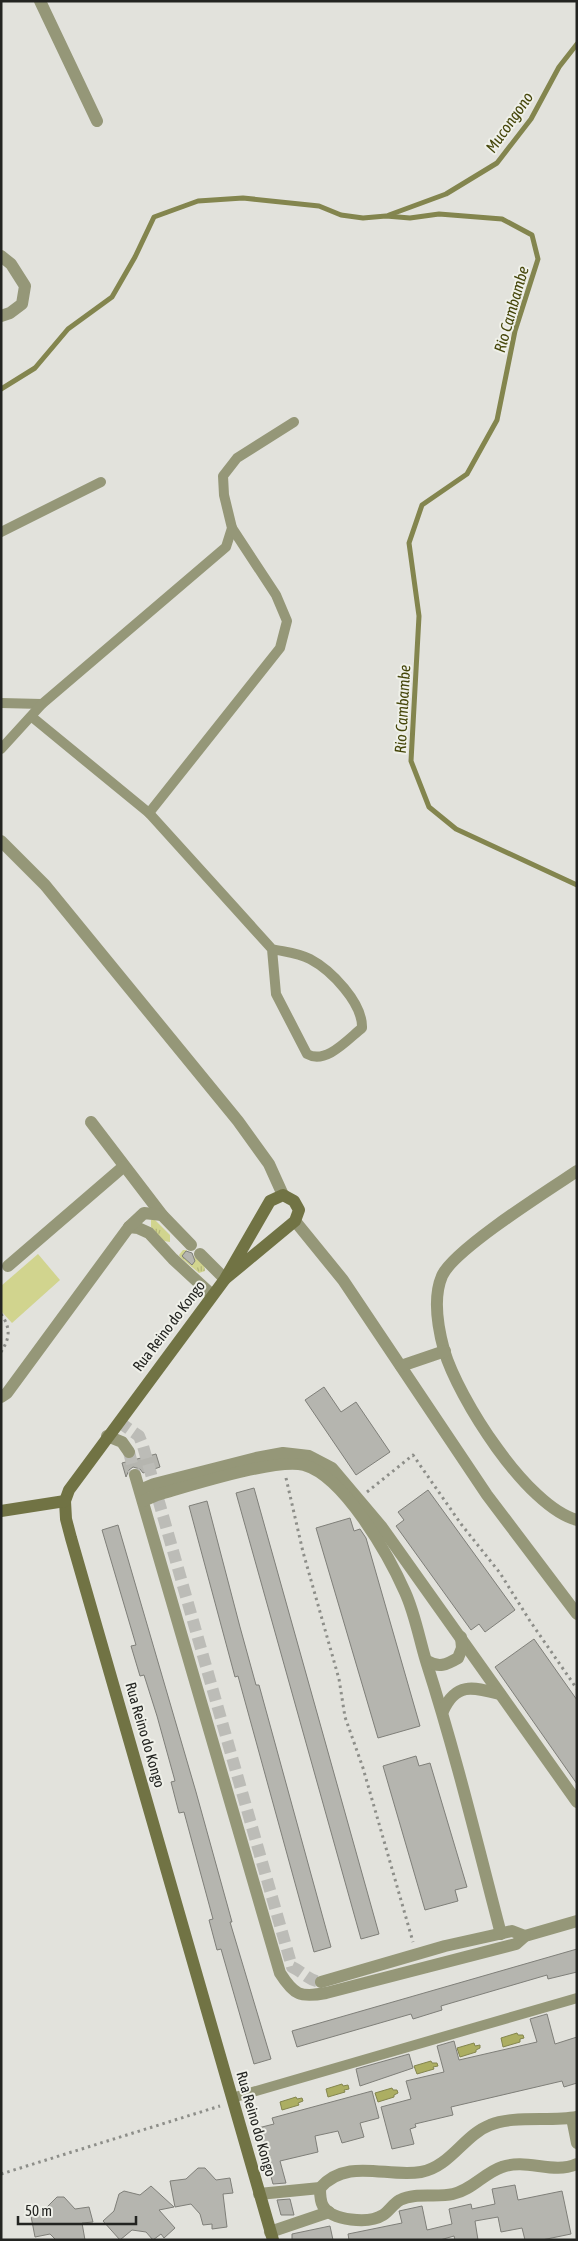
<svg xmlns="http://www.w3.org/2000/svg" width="578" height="2241" viewBox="0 0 578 2241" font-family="'Asap Condensed',sans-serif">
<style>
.grass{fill:url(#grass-tufts)}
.pitch{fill:#d1d48e}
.water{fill:#acae62;stroke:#83854e}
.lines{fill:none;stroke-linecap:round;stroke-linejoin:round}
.stream{stroke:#83854e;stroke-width:5}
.building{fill:#b5b5af;stroke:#7f7f79}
.street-tunnel{stroke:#bcbcb7;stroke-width:12;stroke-dasharray:12 6;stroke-linecap:butt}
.path{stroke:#8d8e89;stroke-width:3;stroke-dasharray:2.5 4;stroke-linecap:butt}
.lane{stroke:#959778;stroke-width:10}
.street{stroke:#959778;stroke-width:12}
.secondary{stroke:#717344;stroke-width:12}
.labels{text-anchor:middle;stroke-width:4;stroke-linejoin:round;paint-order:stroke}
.street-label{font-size:15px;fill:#232421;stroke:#eff0e9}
.water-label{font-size:16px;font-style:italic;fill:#45460a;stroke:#eff0e9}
</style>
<defs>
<pattern id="grass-tufts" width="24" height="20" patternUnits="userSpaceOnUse" patternTransform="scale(1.25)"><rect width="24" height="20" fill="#d1d48e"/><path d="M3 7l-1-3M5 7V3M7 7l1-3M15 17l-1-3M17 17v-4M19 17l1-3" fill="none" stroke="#b3b67a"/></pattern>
</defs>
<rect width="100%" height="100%" fill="#e2e2dc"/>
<g class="grass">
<polygon points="154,1219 170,1235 170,1242 164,1241 151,1227 151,1220"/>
<polygon points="183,1250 186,1250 204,1265 205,1271 199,1273 180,1257 179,1255"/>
</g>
<polygon class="pitch" points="38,1254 60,1280 12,1323 1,1311 1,1286"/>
<g class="water">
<polygon points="517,2033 518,2035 523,2035 524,2038 520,2039 520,2042 503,2047 501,2038"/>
<polygon points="474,2043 475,2046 480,2045 480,2048 476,2050 476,2052 460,2057 457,2048"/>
<polygon points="431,2061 432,2063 437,2063 438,2066 433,2067 434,2069 417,2074 414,2066"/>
<polygon points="342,2084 343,2086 348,2085 349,2089 344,2090 345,2092 328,2097 326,2089"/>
<polygon points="392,2088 393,2090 397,2090 398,2093 394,2095 394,2097 378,2102 375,2093"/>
<polygon points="296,2097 297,2099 302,2098 303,2101 298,2103 299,2105 282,2110 280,2102"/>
</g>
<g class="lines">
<g class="stream">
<polyline points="389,215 446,194 497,163 531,119 559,67 577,44"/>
<polyline points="1,389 35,368 68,329 112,297 135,257 154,217 198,201 243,198 319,206 341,215 363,218 386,216 410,218 439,214 502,219 532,235 538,259 515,331 497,420 467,474 422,505 409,543 419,616 411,761 429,807 456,829 577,885"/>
</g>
</g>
<g class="building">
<polygon points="186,1251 192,1253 195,1261 192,1265 182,1256"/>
<polygon points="324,1387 341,1412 356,1402 390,1452 356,1475 305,1400"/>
<polygon points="156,1454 160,1467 143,1473 140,1469 133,1467 129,1470 126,1477 122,1463"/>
<polygon points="254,1488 379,1934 361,1939 236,1493"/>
<polygon points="428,1490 515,1610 485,1632 479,1624 471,1630 396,1526 404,1520 398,1512"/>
<polygon points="207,1501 240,1627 256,1685 259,1685 331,1947 314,1952 238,1676 235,1677 189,1506"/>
<polygon points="350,1518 354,1531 360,1529 366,1538 420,1726 378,1738 316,1528"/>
<polygon points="118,1525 196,1792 232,1922 230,1922 271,2059 254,2064 221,1949 217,1950 209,1920 213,1919 184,1812 179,1813 171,1782 175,1781 157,1716 144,1675 140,1676 131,1646 136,1645 102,1530"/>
<polygon points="534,1639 577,1700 577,1784 495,1667"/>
<polygon points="416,1756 419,1766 430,1763 467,1887 455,1890 458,1901 425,1910 383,1766"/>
<polygon points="577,1949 577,1972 548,1979 547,1975 441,2006 442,2010 413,2019 411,2014 297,2047 292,2031"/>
<polygon points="547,2014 555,2044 577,2037 577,2083 564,2087 562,2081 451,2107 453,2115 415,2124 416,2127 410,2129 414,2144 392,2149 381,2107 411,2099 406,2081 444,2072 437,2046 454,2041 459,2060 537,2042 530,2019"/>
<polygon points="409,2054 413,2068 360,2086 356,2069"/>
<polygon points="372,2091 379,2118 360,2123 364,2137 342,2143 338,2131 315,2136 318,2152 280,2161 286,2183 273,2184 258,2128 274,2124 272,2118"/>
<polygon points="198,2168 205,2168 216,2180 230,2178 233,2193 223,2194 227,2227 212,2229 212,2224 203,2225 200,2214 191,2204 175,2207 170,2181 186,2179"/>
<polygon points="515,2185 518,2200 562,2191 571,2234 542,2240 525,2240 522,2228 501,2232 498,2217 475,2221 478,2240 455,2240 454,2236 440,2240 349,2240 348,2234 402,2223 399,2211 422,2206 427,2230 452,2224 449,2209 471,2204 472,2209 495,2204 492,2189"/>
<polygon points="151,2186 174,2207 159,2210 175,2228 164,2238 161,2234 153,2240 146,2232 132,2230 120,2240 103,2221 114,2211 119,2194 124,2191 140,2195"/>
<polygon points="57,2197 64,2197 75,2209 89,2207 93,2222 82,2223 85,2240 56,2240 50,2234 35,2237 30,2211 45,2209"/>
<polygon points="290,2199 294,2215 281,2215 277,2200"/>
<polygon points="330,2226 333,2240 292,2240 292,2234"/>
</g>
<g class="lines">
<g class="street-tunnel">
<path d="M119,1422l20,14 4,10 149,521c11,5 17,14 29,15"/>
<polyline points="129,1452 135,1475"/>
</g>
<g class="path">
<path d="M1,1314c10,14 9,24 0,38"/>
<polyline points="286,1478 303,1552 339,1679 345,1717 363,1768 413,1942"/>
<polyline points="367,1492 413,1455 461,1524 500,1573 530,1621 577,1689"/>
<polyline points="1,2174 220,2106"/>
</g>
<g class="lane">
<polyline points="1,532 101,482"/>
<polyline points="1,703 42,704"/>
<path d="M32,717l117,96 123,136c13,3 26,4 38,10 21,11 53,44 52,69 -14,11 -36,37 -55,26l-31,-60 -4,-45"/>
<polyline points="1,749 42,704 226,547 232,528 224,495 223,476 237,458 294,422"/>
<polyline points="149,813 280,648 287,621 276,595 232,528"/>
<polyline points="232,2098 577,1998"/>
</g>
<g class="street">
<polyline points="40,1 97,121"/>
<polyline points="1,256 11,264 25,286 22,304 10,313 1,316"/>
<polyline points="1,841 45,885 238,1121 269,1164 283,1195"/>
<polyline points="91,1122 162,1215 191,1245"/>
<path d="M577,1171c-27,18 -124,79 -135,105 -9,21 -4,52 2,74 14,48 83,157 133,170"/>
<polyline points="295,1221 343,1280 487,1495 577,1614"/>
<polyline points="129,1227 138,1228 149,1233 173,1259 212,1295"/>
<polyline points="200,1254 225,1279"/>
<polyline points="8,1266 123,1167"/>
<polyline points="401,1366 445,1351"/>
<polyline points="1,1397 7,1393 129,1227 144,1213 162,1215"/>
<polyline points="107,1436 122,1442 129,1452"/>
<path d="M135,1475l145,498c14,22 20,25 46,20l190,-49 9,-8 52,-15"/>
<polyline points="140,1490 154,1484 256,1458 283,1453 309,1456 332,1468 381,1526 577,1802"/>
<path d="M143,1501l14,-6c32,-9 118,-37 147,-30 40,11 85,91 101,127 10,22 14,46 21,69 29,90 51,181 75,273"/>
<path d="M427,1661c12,7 19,4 31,-3l4,-10 -1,-11"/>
<path d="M443,1711c13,-29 30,-24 57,-17"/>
<polyline points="321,1982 445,1946 490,1936 512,1931 525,1936"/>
<polyline points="572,2118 577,2143"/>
<path d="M320,2188c0,6 0,13 3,18 9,15 46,18 60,9 6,-4 10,-11 17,-15 16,-8 36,-2 53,-6 19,-4 31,-21 49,-27 25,-9 51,8 75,-3"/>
<path d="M259,2194l61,-6c27,-31 67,-10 101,-16 29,-5 43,-37 69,-47 23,-10 61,-3 87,-8"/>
<polyline points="270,2232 329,2212"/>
</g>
<g class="secondary">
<polyline points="225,1279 295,1221 299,1210 294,1201 283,1195 270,1201 225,1279 69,1490 65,1501 66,1519 71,1538 273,2240"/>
<polyline points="1,1511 65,1501"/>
</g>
</g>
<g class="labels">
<g class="street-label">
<text transform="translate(169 1326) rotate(-53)" y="5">Rua Reino do Kongo</text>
<text transform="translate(145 1735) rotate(74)" y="5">Rua Reino do Kongo</text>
<text transform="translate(256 2124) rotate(74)" y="5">Rua Reino do Kongo</text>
</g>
<g class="water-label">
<text transform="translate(509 122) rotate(-55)" y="6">Mucongono</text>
<text transform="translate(511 309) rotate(-74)" y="6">Rio Cambambe</text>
<text transform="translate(402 709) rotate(-87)" y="6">Rio Cambambe</text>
</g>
</g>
<rect width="578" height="2241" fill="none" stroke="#232421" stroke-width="5"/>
<path d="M18 2216v8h118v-8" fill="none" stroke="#232421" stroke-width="2.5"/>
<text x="25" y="2216" font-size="15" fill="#232421" stroke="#eff0e9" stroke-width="4" paint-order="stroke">50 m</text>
</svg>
